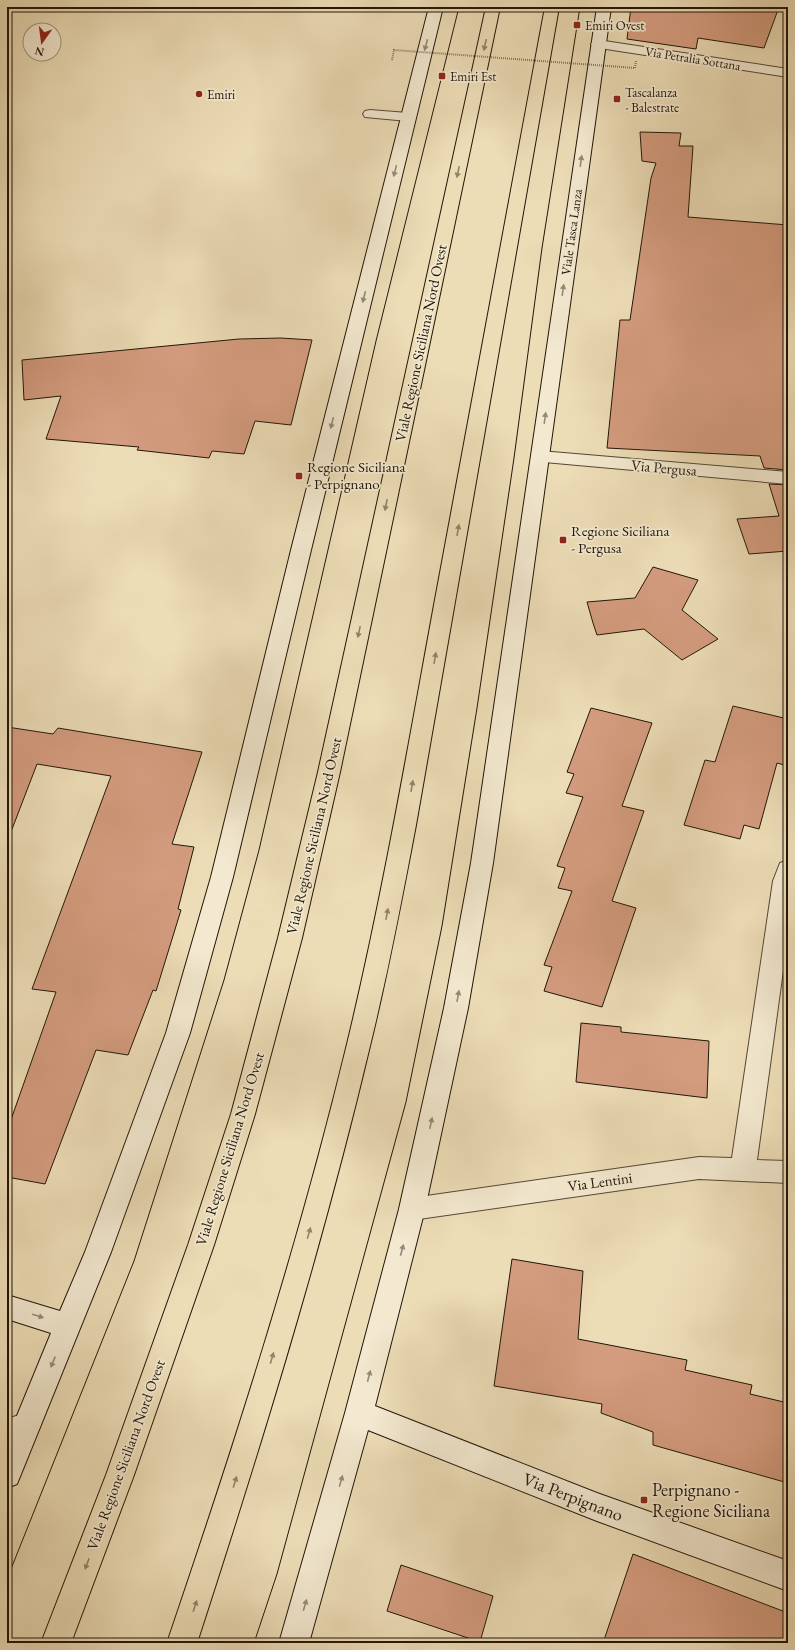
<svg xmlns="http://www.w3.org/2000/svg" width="795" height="1650" viewBox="0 0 795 1650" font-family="'EB Garamond',serif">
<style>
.building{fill:#d49c7f;stroke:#211608}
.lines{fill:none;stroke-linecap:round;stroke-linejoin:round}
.lane-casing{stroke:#544834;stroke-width:2}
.street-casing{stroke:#544834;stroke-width:2}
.secondary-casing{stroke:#211608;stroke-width:2}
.primary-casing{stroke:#211608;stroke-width:2}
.lane{fill:#f3e9d0;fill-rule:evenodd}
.street{fill:#f3e9d0;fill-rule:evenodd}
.secondary{fill:#f3e9d0;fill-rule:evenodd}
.primary{fill:#edddb7;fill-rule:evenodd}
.tram{stroke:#211608;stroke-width:1}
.path-bridge{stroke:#211608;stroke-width:2;stroke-dasharray:0.5 1.5;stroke-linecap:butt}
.oneway{fill:#948a76}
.oneway2{fill:#918368}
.poi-dot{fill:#8f2418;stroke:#f3e9d0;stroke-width:1.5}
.labels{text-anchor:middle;stroke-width:3.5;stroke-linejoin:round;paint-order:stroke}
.far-poi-label{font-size:13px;fill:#211608;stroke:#f3e9d0;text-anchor:start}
.far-street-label{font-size:13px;fill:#211608;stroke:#f3e9d0}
.street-label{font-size:15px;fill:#211608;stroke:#f3e9d0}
.poi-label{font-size:15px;fill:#211608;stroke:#f3e9d0;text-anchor:start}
.near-poi-label{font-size:18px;fill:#211608;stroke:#f3e9d0;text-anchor:start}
.near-street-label{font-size:18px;fill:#211608;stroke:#f3e9d0}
</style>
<rect width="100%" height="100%" fill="#edddb7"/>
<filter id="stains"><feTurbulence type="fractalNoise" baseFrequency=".005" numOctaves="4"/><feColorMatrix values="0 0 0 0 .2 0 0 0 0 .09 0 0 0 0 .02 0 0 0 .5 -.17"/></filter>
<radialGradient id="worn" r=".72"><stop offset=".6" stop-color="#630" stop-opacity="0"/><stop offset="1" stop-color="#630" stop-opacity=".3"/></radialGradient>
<g class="building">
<polygon points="631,7 779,7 764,48 698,38 696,49 627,39"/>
<polygon points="640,132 681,133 679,146 693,146 688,217 788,225 788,470 764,468 760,456 607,448 620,320 630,320 651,178 656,163 642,161"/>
<polygon points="281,338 312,340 291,425 255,421 244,454 212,451 209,458 137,450 139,447 46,439 61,396 24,400 22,360 239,339"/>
<polygon points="769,484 788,485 788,551 749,554 737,519 779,516"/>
<polygon points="653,567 698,580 682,610 718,639 682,660 644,629 597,635 593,623 587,602 635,598"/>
<polygon points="733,706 788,719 788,766 777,763 759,829 744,825 740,839 684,825 705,760 715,762"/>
<polygon points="591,708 652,723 622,806 644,811 612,901 636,908 602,1007 544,991 552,967 544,965 572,891 558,888 565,868 557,866 583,797 566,793 574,774 567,772"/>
<polygon points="7,727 53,734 58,728 202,752 172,844 194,847 178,909 181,910 156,991 153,990 128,1055 96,1050 45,1184 7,1177 7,1131 56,992 32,989 111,776 37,764 9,837 7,837"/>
<polygon points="581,1023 621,1027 621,1032 709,1041 707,1098 576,1082"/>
<polygon points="512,1259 583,1271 578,1339 687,1360 685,1370 752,1385 750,1394 788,1403 788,1483 653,1445 653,1432 601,1413 602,1404 494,1386"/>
<polygon points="633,1554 788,1613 788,1643 603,1643"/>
<polygon points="401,1565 493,1596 480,1642 387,1611"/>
</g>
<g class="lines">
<g class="lane-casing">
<g id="lane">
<polygon points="370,110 408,113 413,114 415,117 413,120 408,121 365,117 363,114 365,111"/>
<polygon points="28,1412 37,1415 41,1424 37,1433 7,1443 7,1419"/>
</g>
</g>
<g class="street-casing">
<g id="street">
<polygon points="598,40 788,69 788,77 593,47 591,44 593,41"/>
<polygon points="540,451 788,472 788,484 533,461 531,457 533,453"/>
<polygon points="788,860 788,934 757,1160 788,1161 788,1183 699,1179 412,1220 403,1217 399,1209 403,1201 412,1198 699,1157 732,1158 773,881 780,863"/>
</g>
</g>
<g class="secondary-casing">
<g id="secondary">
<polygon points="429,7 443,7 311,550 233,877 190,1033 111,1252 17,1484 7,1488 7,1440 51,1333 7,1319 7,1295 60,1311 85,1252 166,1033 211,877 291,550"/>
<polygon points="597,7 611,7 493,863 468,1008 425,1209 375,1406 597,1493 788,1561 788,1591 597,1521 368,1430 309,1643 279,1643 345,1413 399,1209 444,1008 471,863"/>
</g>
</g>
<g class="primary-casing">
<g id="primary">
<polygon points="486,7 500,7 340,772 302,938 255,1114 214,1245 134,1475 71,1643 41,1643 106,1475 188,1245 231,1114 278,938 318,772"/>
<path d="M545,7h14l-143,818c-14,74 -28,148 -46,221 -48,202 -109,400 -173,597h-30c67,-197 131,-396 180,-599 35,-145 60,-292 87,-439 37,-199 74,-399 111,-598z"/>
</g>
</g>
<use href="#lane" class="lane"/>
<use href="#street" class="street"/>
<use href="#secondary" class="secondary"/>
<use href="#primary" class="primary"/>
<g class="tram">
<polyline points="7,1579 134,1261 224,980 259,850 376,341 459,7"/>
<polyline points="254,1643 277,1574 406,1102 442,926 477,708 514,458 542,248 580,7"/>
</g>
<polyline class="path-bridge" points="392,60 394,50 635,68 636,61"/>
</g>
<defs><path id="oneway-solid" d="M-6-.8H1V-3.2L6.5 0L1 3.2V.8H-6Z"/></defs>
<g class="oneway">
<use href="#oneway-solid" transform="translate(426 45) rotate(105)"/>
<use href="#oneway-solid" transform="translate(581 161) rotate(-82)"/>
<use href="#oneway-solid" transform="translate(395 171) rotate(104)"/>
<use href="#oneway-solid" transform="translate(563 290) rotate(-82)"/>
<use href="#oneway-solid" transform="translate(364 297) rotate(104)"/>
<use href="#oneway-solid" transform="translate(545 418) rotate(-82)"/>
<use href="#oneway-solid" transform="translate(332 423) rotate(104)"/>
<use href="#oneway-solid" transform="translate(458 996) rotate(-80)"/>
<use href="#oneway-solid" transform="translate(431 1123) rotate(-78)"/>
<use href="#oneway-solid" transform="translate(402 1250) rotate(-75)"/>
<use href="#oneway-solid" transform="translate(38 1316) rotate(17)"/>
<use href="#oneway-solid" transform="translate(53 1362) rotate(112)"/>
<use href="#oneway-solid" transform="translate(369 1376) rotate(-75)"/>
<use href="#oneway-solid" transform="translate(341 1481) rotate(-74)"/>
<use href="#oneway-solid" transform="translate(305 1605) rotate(-74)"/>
</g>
<g class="oneway2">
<use href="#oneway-solid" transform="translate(485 45) rotate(102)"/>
<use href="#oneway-solid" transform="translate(458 172) rotate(102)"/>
<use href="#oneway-solid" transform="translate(386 505) rotate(102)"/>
<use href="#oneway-solid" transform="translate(458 530) rotate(-80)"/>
<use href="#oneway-solid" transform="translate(359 632) rotate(102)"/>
<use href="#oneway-solid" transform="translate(435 658) rotate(-80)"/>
<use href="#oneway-solid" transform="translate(412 786) rotate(-80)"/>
<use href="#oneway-solid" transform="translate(387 914) rotate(-79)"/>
<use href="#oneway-solid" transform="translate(309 1233) rotate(-74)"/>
<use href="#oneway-solid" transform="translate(272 1358) rotate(-74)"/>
<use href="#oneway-solid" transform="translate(235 1482) rotate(-73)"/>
<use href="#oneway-solid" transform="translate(87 1564) rotate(110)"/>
<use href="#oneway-solid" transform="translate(195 1606) rotate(-72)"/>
</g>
<g class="poi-dot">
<rect x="573" y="21" width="8" height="8" rx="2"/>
<rect x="438" y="72" width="8" height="8" rx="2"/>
<circle cx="199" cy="94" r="4"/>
<rect x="613" y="95" width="8" height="8" rx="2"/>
<rect x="295" y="472" width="8" height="8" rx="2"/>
<rect x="559" y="536" width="8" height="8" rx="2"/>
<rect x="640" y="1496" width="8" height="8" rx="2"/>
</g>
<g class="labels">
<g class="far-poi-label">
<text x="585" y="30">Emiri Ovest</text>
<text x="450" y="81">Emiri Est</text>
<text x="625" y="97">Tascalanza<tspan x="625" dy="15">- Balestrate</tspan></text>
<text x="207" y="99">Emiri</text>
</g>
<g class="far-street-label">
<text transform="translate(693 58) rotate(9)" y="5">Via Petralia Sottana</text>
<text transform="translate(571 232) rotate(-82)" y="5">Viale Tasca Lanza</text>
</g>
<g class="street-label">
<text transform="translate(421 343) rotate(-78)" y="5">Viale Regione Siciliana Nord Ovest</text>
<text transform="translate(664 468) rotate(5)" y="5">Via Pergusa</text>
<text transform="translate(314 836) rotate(-77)" y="5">Viale Regione Siciliana Nord Ovest</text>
<text transform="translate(230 1149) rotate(-73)" y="5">Viale Regione Siciliana Nord Ovest</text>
<text transform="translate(600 1182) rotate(-8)" y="5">Via Lentini</text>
<text transform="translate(126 1455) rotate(-70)" y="5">Viale Regione Siciliana Nord Ovest</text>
</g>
<g class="poi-label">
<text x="307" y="472">Regione Siciliana<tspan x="307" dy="17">- Perpignano</tspan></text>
<text x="571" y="536">Regione Siciliana<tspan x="571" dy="17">- Pergusa</tspan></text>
</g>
<g class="near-poi-label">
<text x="652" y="1496">Perpignano -<tspan x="652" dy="21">Regione Siciliana</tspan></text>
</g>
<g class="near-street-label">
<text transform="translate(573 1497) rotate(21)" y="6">Via Perpignano</text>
</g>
</g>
<rect width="795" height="1650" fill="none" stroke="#edddb7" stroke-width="24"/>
<rect x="8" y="8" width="779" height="1634" fill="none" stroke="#211608" stroke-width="2"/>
<rect x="12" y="12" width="771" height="1626" fill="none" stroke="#211608"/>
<g transform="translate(42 42) rotate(194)"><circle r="19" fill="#f3e9d0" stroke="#9f9580"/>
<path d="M0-3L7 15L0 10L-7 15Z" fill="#8f2418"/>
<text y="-6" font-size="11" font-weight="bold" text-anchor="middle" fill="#211608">N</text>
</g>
<rect width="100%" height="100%" filter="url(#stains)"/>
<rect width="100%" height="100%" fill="url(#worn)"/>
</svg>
